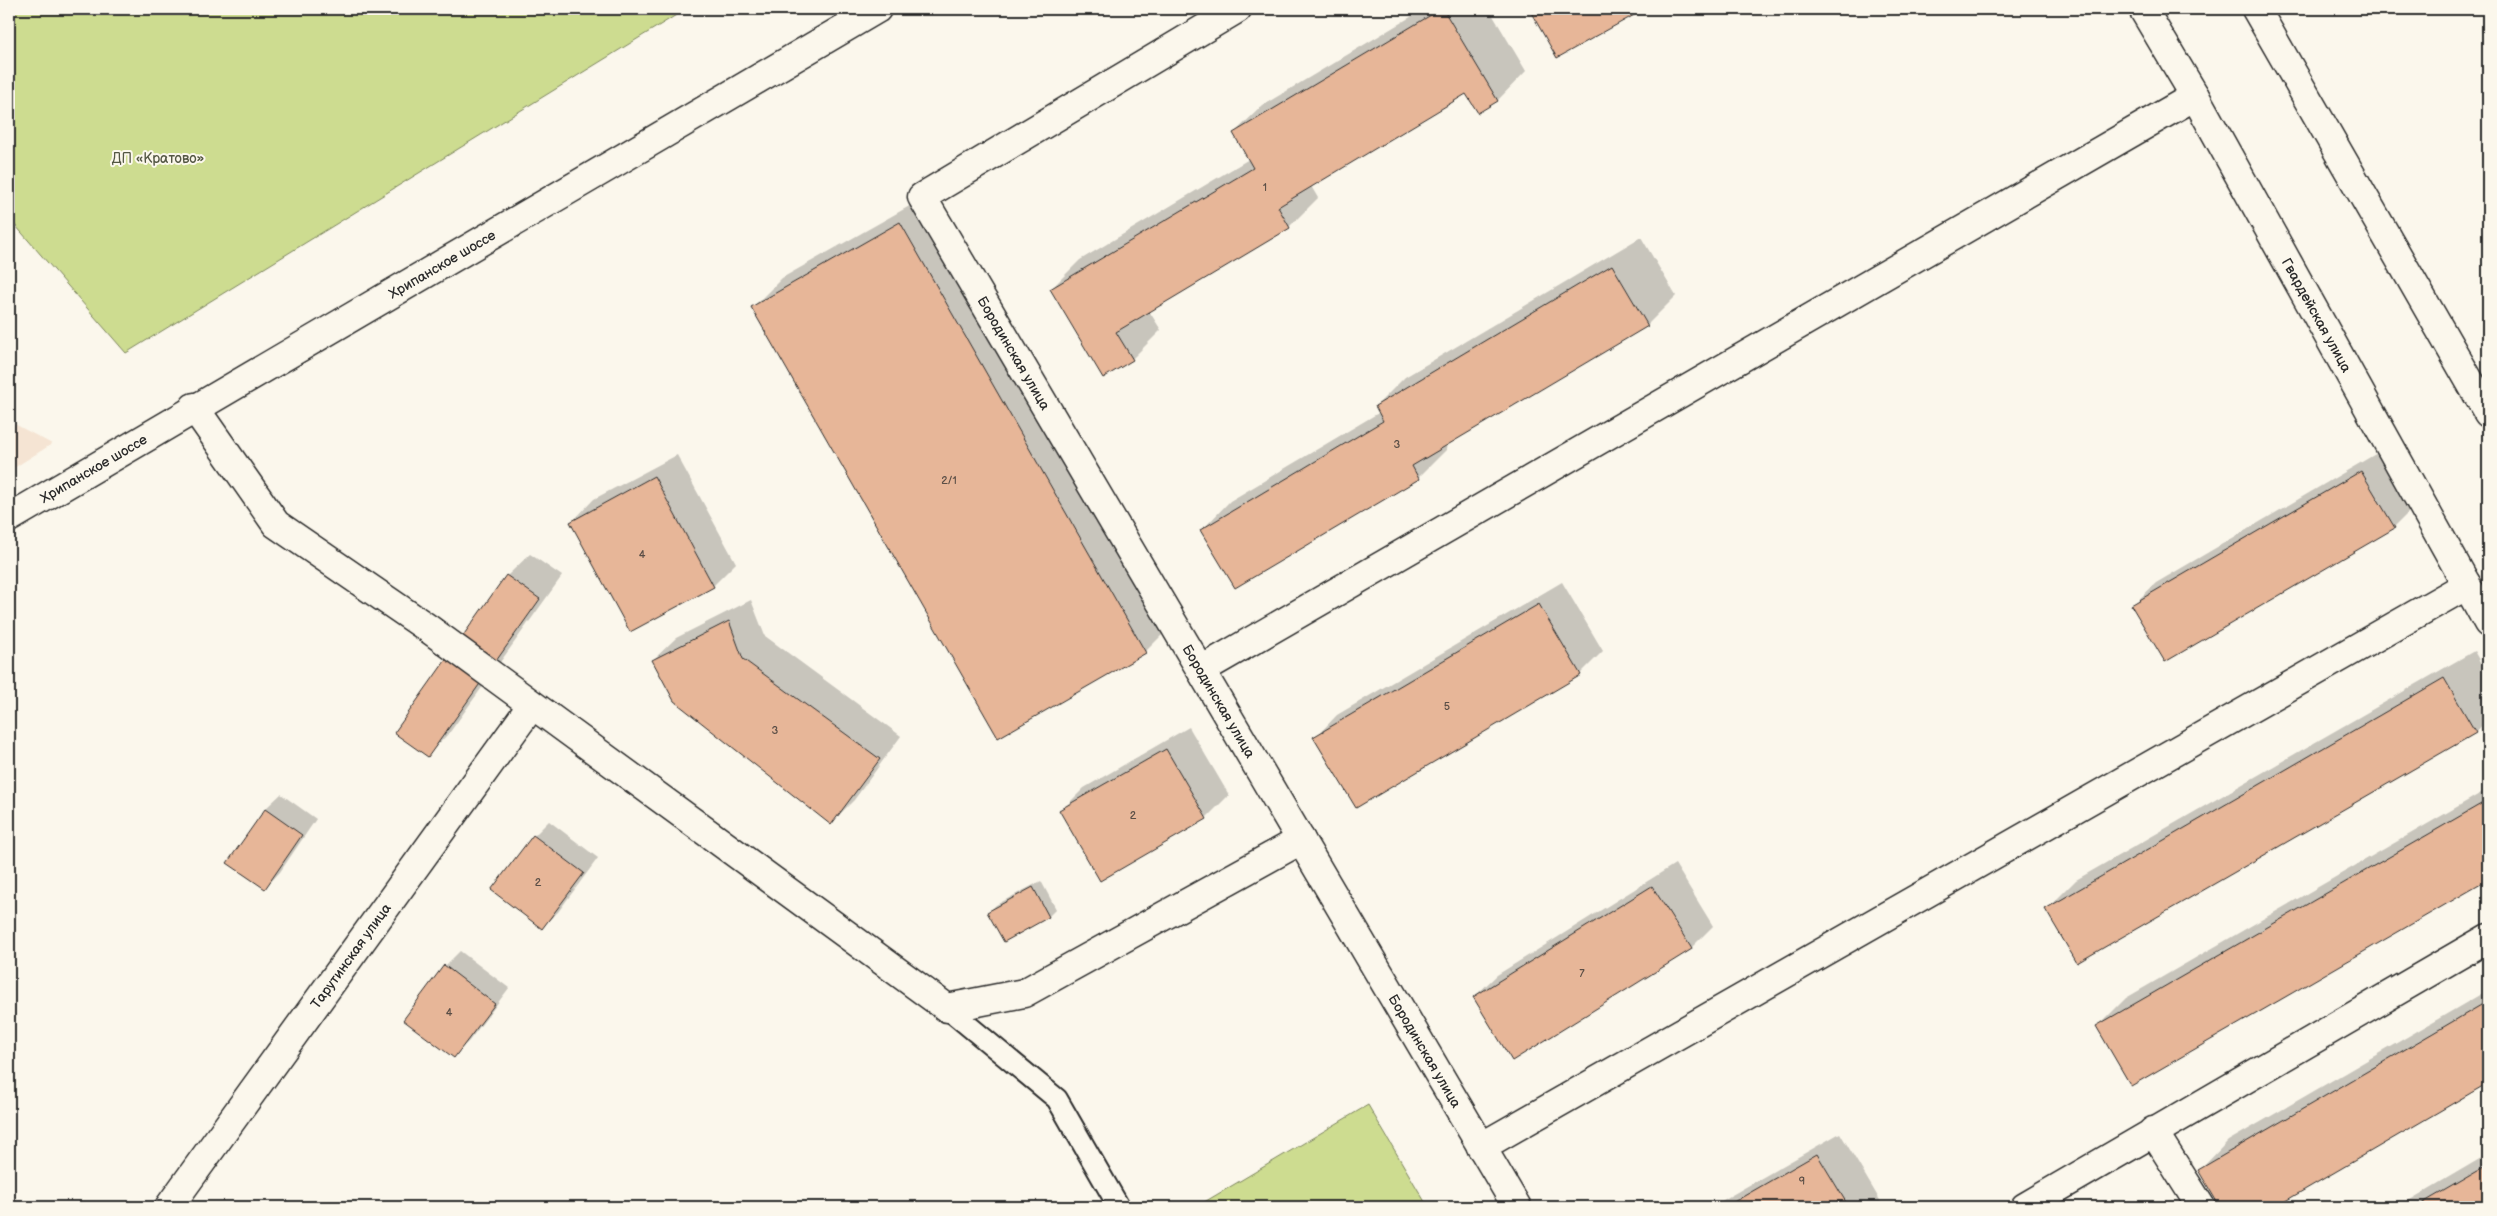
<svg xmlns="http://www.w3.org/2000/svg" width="2497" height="1216" viewBox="0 0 2497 1216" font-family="'Balsamiq Sans',sans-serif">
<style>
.built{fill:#f5e4d3}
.green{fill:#cddc90;stroke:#7c845e}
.shadow{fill:#0003}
.building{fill:#e7b698;stroke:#2b2b2b}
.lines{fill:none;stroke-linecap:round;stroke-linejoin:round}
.lane-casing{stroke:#2b2b2b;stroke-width:24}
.street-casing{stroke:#2b2b2b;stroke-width:31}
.secondary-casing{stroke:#2b2b2b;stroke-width:31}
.lane{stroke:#fbf7ec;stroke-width:20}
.street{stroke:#fbf7ec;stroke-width:28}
.secondary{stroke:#fbf7ec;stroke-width:28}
.labels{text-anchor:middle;stroke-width:4;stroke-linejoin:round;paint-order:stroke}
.number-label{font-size:11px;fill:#5a4e46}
.park-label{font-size:14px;fill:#545744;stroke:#fbf7ec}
.street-label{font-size:14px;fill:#2b2b2b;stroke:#fbf7ec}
</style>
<rect width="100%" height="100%" fill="#fbf7ec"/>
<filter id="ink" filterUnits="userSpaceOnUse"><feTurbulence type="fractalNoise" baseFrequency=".02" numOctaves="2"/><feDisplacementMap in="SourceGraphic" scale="10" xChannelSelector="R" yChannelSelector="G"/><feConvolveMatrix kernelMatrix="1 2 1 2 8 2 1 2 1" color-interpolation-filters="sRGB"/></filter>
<g filter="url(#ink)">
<polygon class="built" points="9,421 52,444 9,471"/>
<g class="green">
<polygon points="9,9 686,9 126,353 9,218"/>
<polygon points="1368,1105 1428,1207 1196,1207"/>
</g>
<g class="shadow">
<polygon points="1424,9 1489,9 1526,71 1498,100 1478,111 1467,92 1311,186 1318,198 1289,227 1149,311 1161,330 1132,359 1051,289 1080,260 1249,159 1234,133 1263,105"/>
<polygon points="1531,9 1643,9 1558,56"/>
<polygon points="929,195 1174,623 1145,652 753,307 782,278"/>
<polygon points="1641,237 1676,296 1647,325 1445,445 1447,449 1418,478 1202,530 1230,501 1380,412 1376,406 1405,377"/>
<polygon points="2384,449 2417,504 2394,527 2166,660 2133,605 2156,583"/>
<polygon points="677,455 736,563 713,586 572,522 594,499"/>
<polygon points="530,554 562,576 450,732 428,755 507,576"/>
<polygon points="1562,582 1603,651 1580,674 1315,738 1337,715"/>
<polygon points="751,600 765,636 901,736 854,800 831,823 653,660 676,638"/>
<polygon points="2474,651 2488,676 2488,719 2476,732 2047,909 2076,880"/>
<polygon points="1189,727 1229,795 1206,818 1061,811 1084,788"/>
<polygon points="2488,789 2488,879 2131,1085 2097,1027 2126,998"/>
<polygon points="281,794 316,819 280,872 265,888 229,863 265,809"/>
<polygon points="549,821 598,858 558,912 542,927 534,836"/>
<polygon points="1675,864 1713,926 1691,948 1474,997 1497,975"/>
<polygon points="1041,881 1056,909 1049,916 989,912 996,905"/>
<polygon points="460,951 509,988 469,1041 453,1056 445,966"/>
<polygon points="2488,990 2488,1082 2273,1207 2221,1207 2200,1170 2228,1141"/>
<polygon points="1840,1133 1881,1202 1875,1207 1711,1207"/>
<polygon points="2488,1154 2488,1207 2398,1207"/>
</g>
<g class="building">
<polygon points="1441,9 1443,9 1498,101 1478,113 1466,94 1278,207 1290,228 1116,332 1133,360 1103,378 1050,289 1253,168 1233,133"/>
<polygon points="1529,9 1645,9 1557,58"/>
<polygon points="900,222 1146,653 998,738 751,307"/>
<polygon points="1612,265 1648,326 1412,466 1419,479 1235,588 1200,530 1383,421 1375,406"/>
<polygon points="2361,471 2395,528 2165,662 2131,605"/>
<polygon points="654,476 714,587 630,632 570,522"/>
<polygon points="506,575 540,599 428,757 394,733"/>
<polygon points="1539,604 1581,675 1356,808 1313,737"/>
<polygon points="729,621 743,659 880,759 831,825 674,701 652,660"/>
<polygon points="2444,678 2476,733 2077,963 2045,909"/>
<polygon points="1166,749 1207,819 1100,881 1059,810"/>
<polygon points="2488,800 2488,880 2131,1086 2096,1026"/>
<polygon points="265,809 302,835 265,889 227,863"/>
<polygon points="533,835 584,873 542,929 491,890"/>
<polygon points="1652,886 1692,949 1512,1061 1473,997"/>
<polygon points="1033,887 1049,917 1004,942 987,912"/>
<polygon points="444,965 495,1004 454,1058 403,1020"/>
<polygon points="2488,1001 2488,1083 2275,1207 2220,1207 2198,1170"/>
<polygon points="1817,1154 1849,1207 1725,1207"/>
<polygon points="2488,1165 2488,1207 2416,1207"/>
</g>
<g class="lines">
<g class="lane-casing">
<polyline id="lane" points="947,1008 1057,1099 1119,1207"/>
</g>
<g class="street-casing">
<g id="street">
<path id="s1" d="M1237,9l-315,188 595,1010"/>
<path id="s2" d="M2143,9l52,87 293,527"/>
<polyline points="2256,9 2488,413"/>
<polyline points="194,407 276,524 429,629 947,1008 1024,993 1301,840"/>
<polyline points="1201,670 2195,96"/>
<polyline points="2153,1131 2201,1207"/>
<polyline points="1481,1147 2467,585"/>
<path id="s3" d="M169,1207l363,-502"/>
<polyline points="2025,1207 2488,938"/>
</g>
</g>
<g class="secondary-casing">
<g id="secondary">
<path id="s4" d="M9,518l868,-509"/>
</g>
</g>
<use href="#lane" class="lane"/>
<use href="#street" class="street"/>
<use href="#secondary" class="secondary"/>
</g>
</g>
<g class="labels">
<g class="number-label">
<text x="1265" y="191">1</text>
<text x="1397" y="448">3</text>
<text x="949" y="484">2/1</text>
<text x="642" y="558">4</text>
<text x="1447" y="710">5</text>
<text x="775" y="734">3</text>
<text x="1133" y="819">2</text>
<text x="538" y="886">2</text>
<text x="1582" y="977">7</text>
<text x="449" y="1016">4</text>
<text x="1802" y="1185">9</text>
</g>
<g class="park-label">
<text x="158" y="163">ДП «Кратово»</text>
</g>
<g class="street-label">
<text dy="5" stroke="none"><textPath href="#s4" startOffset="502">Хрипанское шоссе</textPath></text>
<text dy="5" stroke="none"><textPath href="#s2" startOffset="352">Гвардейская улица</textPath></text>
<text dy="5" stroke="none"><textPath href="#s1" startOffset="548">Бородинская улица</textPath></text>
<text dy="5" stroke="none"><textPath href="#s4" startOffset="98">Хрипанское шоссе</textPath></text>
<text dy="5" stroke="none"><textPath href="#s1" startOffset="952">Бородинская улица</textPath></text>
<text dy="5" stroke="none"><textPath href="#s3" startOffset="310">Тарутинская улица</textPath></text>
<text dy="5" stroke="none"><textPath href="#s1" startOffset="1358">Бородинская улица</textPath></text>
</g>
</g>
<rect width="2497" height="1216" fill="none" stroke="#fbf7ec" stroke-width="30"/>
<rect x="15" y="15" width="2467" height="1186" fill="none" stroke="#2b2b2b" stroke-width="2" filter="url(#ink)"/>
</svg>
